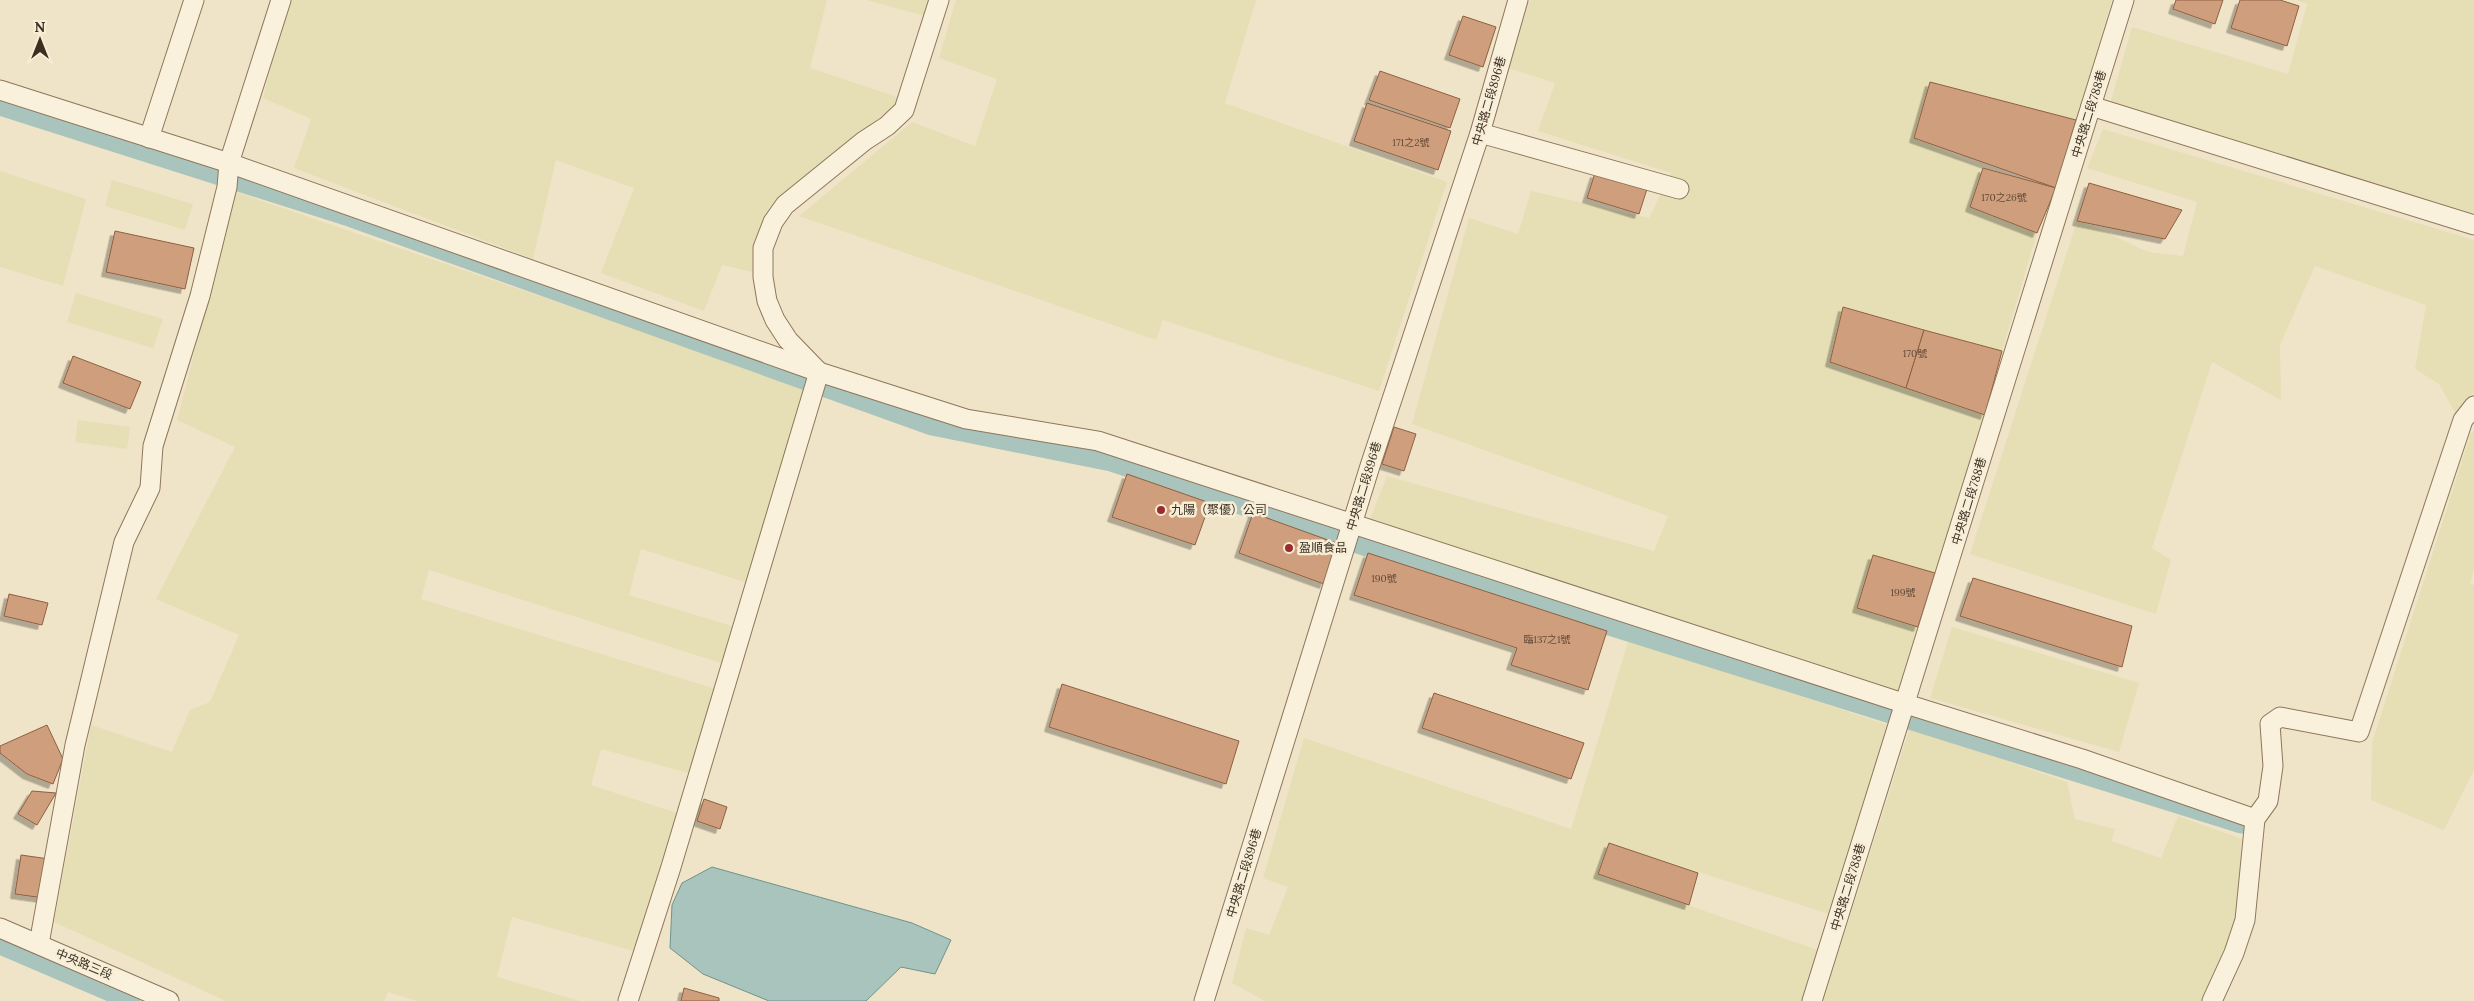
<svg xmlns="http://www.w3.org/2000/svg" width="2474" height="1001" viewBox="0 0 2474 1001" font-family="Lora,'Noto Sans TC',serif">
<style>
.farmland{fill:#e6deb5}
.water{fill:#a9c4bc;stroke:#6f938a}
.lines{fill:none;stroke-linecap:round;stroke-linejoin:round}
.canal{stroke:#a9c4bc;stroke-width:19}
.building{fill:#cf9f7d;stroke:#8d5f41;filter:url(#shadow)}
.minor-casing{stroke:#8d765c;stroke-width:21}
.minor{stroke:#faf1dc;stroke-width:19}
.poi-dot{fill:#9e2a2b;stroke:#f7eed8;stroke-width:2}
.labels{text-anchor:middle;stroke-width:5;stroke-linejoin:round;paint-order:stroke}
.number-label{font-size:10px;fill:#624a37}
.street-label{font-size:12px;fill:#3d2e20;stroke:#f7eed8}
.poi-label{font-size:12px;fill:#3d2e20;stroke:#f7eed8;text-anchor:start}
</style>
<defs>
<filter id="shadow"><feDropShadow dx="-4.5" dy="4.5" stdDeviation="0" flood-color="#0004"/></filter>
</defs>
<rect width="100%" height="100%" fill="#f0e4c8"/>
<g class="farmland">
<polygon points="287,0 827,0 810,68 903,99 778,198 757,273 722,265 704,311 601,273 634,188 556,160 533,259 294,168 311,119 263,98"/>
<polygon points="866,0 930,0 925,16"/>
<polygon points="956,0 1256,0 1225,103 1447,182 1379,391 1163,320 1156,340 799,216 912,122 975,146 997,79 939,58"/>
<polygon points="1530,0 2112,0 2076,120 1930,82 1914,138 1983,168 1970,207 2037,233 2002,351 1844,307 1830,362 1985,415 1935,573 1873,555 1858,608 1918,627 1896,695 1370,519 1387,476 1654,551 1668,516 1412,424 1469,218 1518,234 1531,191 1649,218 1671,173 1538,131 1555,83 1508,68"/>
<polygon points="2296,0 2474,0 2474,215 2110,104 2132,27 2288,74 2307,4"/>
<polygon points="2103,129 2474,240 2474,392 2456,414 2439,384 2415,369 2426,305 2315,266 2280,345 2281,400 2212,362 2152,548 2171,560 2156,614 1970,554 2077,221 2093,226 2148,252 2183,256 2197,202 2087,168"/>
<polygon points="0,171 86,199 63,286 0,267"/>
<polygon points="112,180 193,204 185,230 105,206"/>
<polygon points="236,192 807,388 751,584 641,549 629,595 735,627 724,664 429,570 421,599 716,689 692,774 601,749 591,785 680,814 637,952 512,917 497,977 580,1001 417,1001 388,992 384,1001 226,1001 54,922 91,725 172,752 190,710 210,702 239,635 156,599 235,447 177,420"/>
<polygon points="76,293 163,319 153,348 67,322"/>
<polygon points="78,420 130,427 127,449 75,442"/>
<polygon points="2474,430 2474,568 2470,584 2474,585 2474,770 2444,830 2371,800 2372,743 2471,433"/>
<polygon points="1952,627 2139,683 2119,752 1930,698"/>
<polygon points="1629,639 1888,725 1829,914 1609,843 1597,874 1821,951 1805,1001 1265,1001 1232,983 1246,928 1269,935 1288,887 1263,878 1304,738 1571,829"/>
<polygon points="1910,727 2067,782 2075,819 2115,829 2111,841 2161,858 2178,816 2242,839 2235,928 2205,1001 1823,1001"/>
</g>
<polygon class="water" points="712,867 912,923 951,940 935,974 901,967 866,1001 769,1001 703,974 670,948 672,905 682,883"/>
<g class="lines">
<g class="canal">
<polyline points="0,106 349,217 932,426 1111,462 1520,598 2241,824"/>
<polyline points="0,945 131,1001"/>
</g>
</g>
<g class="building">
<polygon points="2176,0 2223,0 2215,24 2173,9"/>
<polygon points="2240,0 2280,0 2299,6 2287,46 2231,28"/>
<polygon points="1463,16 1496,27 1483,67 1449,55"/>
<polygon points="1380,71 1460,99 1450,128 1369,100"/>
<polygon points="1930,82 2076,120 2056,188 1914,138"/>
<polygon points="1367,103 1451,131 1438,170 1354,141"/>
<polygon points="1983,168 2056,188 2037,233 1970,207"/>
<polygon points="1595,173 1647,189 1639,214 1587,198"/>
<polygon points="2089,183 2182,210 2165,239 2077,221"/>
<polygon points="115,231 194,248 185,289 106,272"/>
<polygon points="1843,307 1924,330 1906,388 1830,362"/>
<polygon points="1924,330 2002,351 1985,415 1906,388"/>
<polygon points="73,356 141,382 130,409 63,383"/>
<polygon points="1394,427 1416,434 1404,471 1382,464"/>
<polygon points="1127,474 1210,503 1195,545 1112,517"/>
<polygon points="1253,513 1339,544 1324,584 1239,553"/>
<polygon points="1368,553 1607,631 1588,690 1511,665 1517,648 1354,595"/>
<polygon points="1873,555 1935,573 1918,627 1857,608"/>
<polygon points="1973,578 2132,626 2122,667 1960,616"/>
<polygon points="9,594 48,603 42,625 4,616"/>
<polygon points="1062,684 1239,741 1226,784 1049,727"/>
<polygon points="1434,693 1584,743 1571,779 1422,728"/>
<polygon points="47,725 63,759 53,784 27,774 0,753 0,746"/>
<polygon points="32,791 56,793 37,825 18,814"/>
<polygon points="704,799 727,807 720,829 697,821"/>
<polygon points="1609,843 1698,873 1689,905 1598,874"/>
<polygon points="21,855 49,859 44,898 15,894"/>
<polygon points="684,988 719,998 719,1001 681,1001"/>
</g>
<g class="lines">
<g class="minor-casing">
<g id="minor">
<polyline points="0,90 229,163 819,372 966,419 1098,441 1906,704 2082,759 2255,819"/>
<polyline points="2091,106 2474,225"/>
<polyline points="1480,133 1679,189"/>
<polyline points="149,138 194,0"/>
<polyline points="0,928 169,1001"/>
<polyline points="39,944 75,745 124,542 150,488 153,446 200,296 227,187 229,163 281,0"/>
<polyline points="628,1001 671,867 819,372 788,340 775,320 767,301 763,277 763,248 773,222 785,205 864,141 887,126 904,110 939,0"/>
<polyline points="1204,1001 1370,466 1480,133 1518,0"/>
<polyline points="1812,1001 2124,0"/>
<polyline points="2212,1001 2234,953 2245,920 2255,819 2268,801 2273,766 2270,724 2280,717 2359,732 2463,420 2474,406"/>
</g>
</g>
<use href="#minor" class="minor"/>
</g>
<g class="poi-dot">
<circle cx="1161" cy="510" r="5"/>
<circle cx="1289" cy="548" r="5"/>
</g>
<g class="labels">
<g class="number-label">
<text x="1411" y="146">171之2號</text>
<text x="2004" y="201">170之26號</text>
<text x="1915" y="357">170號</text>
<text x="1384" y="582">190號</text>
<text x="1903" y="596">199號</text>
<text x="1547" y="643">臨137之1號</text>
</g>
<g class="street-label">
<text transform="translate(1489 101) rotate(-74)" y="4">中央路二段896巷</text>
<text transform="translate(2089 114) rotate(-73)" y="4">中央路二段788巷</text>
<text transform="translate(1364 486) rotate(-73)" y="4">中央路二段896巷</text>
<text transform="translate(1969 501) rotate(-73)" y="4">中央路二段788巷</text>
<text transform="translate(1244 873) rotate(-73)" y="4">中央路二段896巷</text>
<text transform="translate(1848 887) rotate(-73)" y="4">中央路二段788巷</text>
<text transform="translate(84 964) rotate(23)" y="4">中央路三段</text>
</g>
<g class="poi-label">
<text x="1171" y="514">九陽（聚優）公司</text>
<text x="1299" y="552">盈順食品</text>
</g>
</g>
<g transform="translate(40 40)" stroke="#f7eed8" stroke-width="4" paint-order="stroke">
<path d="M0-4L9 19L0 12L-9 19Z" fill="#3d2e20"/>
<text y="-8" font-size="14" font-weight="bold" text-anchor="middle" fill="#3d2e20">N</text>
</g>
</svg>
